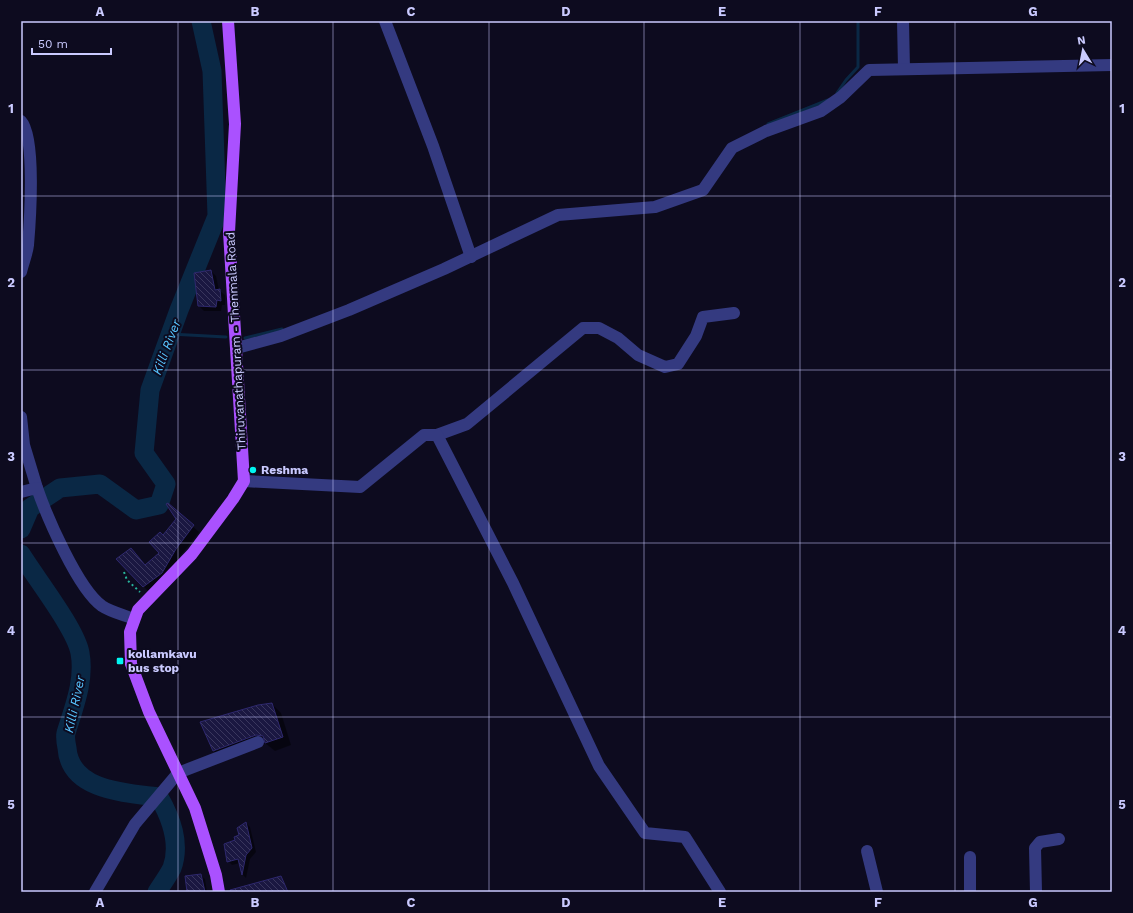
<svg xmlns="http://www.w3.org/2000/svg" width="1133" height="913" viewBox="0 0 1133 913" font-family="'Work Sans',sans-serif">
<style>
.shadow{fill:#0007}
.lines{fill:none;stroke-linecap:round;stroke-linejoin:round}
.stream{stroke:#0a2845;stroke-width:3}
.river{stroke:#0a2845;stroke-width:19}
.building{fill:url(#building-back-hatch);stroke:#2e286e}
.path{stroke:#28b49c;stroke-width:2;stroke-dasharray:2 3;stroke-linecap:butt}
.minor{stroke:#343a80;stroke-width:12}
.major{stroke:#aa51ff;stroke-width:12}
.grid{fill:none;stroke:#cacaff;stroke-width:1;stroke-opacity:0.55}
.poi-dot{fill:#00f5f1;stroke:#0d0b1f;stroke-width:1.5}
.labels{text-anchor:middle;stroke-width:4;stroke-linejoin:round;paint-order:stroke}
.street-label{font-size:12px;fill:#cacaff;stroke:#0d0b1f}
.poi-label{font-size:12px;font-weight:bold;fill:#cacaff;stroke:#0d0b1f;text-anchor:start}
.water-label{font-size:13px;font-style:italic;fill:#58c5ff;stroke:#0d0b1f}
.neatline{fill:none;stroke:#cacaff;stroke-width:1.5}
.grid-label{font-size:13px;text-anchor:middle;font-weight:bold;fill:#cacaff}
</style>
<defs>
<pattern id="building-back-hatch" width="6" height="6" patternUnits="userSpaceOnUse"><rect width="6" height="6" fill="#1a1741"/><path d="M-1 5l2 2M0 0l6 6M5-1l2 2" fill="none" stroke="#3a375e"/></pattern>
</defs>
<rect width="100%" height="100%" fill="#0d0b1f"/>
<g class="shadow">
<polygon points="211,271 216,276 219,290 225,295 225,305 222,305 221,311 204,311 199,306"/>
<polygon points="168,504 199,532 182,554 167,578 149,592 118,560 131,549 146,566 160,553 163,536 177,519"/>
<polygon points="272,704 281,713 291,745 275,751 265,743 222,759 214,751 201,722"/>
<polygon points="246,823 250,827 256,852 250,859 246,878 243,875 240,863 232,865 228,861 240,836 238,829"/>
<polygon points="200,875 205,879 207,892 188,892 186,877"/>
<polygon points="280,878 289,892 239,892"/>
</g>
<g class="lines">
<g class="stream">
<polyline points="837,93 846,80 858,67 858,21"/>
<polyline points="768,124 828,100"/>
<polyline points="170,334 226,337"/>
<polyline points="245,338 282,329"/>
</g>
<g class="river">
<polyline points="21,529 30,508 60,488 100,484 136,510 159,505 166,484 144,453 150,390 179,310 217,216 212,71 201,21"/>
<path d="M21,554c14,23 55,75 59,99 5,27 -6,54 -14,80 -1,4 0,10 1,15 3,43 59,45 92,49 12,21 22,46 13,71 -4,8 -10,16 -15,24"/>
</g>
</g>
<g class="building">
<polygon points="211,270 215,290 220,289 221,301 217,300 216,307 198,306 194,273"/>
<polygon points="168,503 194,525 176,549 162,573 143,587 116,559 131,548 145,565 159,553 149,542 160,532 163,535 176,519 166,504"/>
<polygon points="272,703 283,737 265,743 263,736 256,735 213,751 200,722 258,705"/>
<polygon points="246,822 252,848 246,855 242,875 238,859 227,862 224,844 235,840 234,837 239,835 237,828"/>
<polygon points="201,874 205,892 187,892 185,876"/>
<polygon points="281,876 288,892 231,892 230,890"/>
</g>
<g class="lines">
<polyline class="path" points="124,572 127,580 140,592"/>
<g class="minor">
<polyline points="385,21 433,146 471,257"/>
<polyline points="903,21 904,69"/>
<path d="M21,121c15,16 9,101 7,124 -1,9 -5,18 -7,27"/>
<polyline points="237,348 281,336 349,310 444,269 558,215 655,207 703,190 732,148 766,131 821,111 841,97 869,70 1112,65"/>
<polyline points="21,417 24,445 37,488"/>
<polyline points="437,435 467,424 583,328 599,328 618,338 638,355 665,367 678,364 696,336 703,317 734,313"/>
<polyline points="244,481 360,487 424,435 437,435 513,583 599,766 645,833 685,837 720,892"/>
<path d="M21,492l16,-4c10,29 41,101 65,118 9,6 22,9 32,13"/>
<polyline points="867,851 877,892"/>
<polyline points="95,892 135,824 178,773 258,742"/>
<polyline points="970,892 970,857"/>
<polyline points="1036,892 1035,848 1040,842 1059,839"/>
</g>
<polyline class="major" points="219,892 216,875 195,808 149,712 131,664 130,632 138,610 192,554 233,499 244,481 229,232 235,124 228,21"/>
</g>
<path class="grid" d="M178,21v871M333,21v871M489,21v871M644,21v871M800,21v871M955,21v871M21,196h1091M21,370h1091M21,543h1091M21,717h1091"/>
<g class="poi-dot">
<circle cx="253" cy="470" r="4"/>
<rect x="116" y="657" width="8" height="8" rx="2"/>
</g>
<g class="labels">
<g class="street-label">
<text transform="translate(236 341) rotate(-93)" y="4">Thiruvanathapuram - Thenmala Road</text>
</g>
<g class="poi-label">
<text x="261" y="474">Reshma</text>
<text x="128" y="658">kollamkavu<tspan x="128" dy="14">bus stop</tspan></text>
</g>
<g class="water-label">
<text transform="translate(166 347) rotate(-69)" y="5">Killi River</text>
<text transform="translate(74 704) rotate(-78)" y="5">Killi River</text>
</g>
</g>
<rect width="1133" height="913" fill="none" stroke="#0d0b1f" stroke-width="44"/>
<g transform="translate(1083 50) rotate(350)" stroke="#0d0b1f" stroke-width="3" paint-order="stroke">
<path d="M0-3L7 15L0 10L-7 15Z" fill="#cacaff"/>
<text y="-6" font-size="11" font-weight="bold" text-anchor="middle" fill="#cacaff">N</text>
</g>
<path d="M32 48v6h79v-6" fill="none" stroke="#cacaff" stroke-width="2"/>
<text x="38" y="48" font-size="12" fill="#cacaff" stroke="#0d0b1f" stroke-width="3" paint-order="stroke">50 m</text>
<rect x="22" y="22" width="1089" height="869" class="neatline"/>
<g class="grid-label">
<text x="100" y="16">A</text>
<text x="255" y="16">B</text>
<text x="411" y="16">C</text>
<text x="566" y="16">D</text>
<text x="722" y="16">E</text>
<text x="878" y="16">F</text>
<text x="1033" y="16">G</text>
<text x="11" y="113">1</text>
<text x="1122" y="113">1</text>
<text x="11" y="287">2</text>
<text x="1122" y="287">2</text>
<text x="11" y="461">3</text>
<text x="1122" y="461">3</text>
<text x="11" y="635">4</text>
<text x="1122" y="635">4</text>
<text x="11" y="809">5</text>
<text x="1122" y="809">5</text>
<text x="100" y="907">A</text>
<text x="255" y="907">B</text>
<text x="411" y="907">C</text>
<text x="566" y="907">D</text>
<text x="722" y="907">E</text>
<text x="878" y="907">F</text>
<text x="1033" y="907">G</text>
</g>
</svg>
